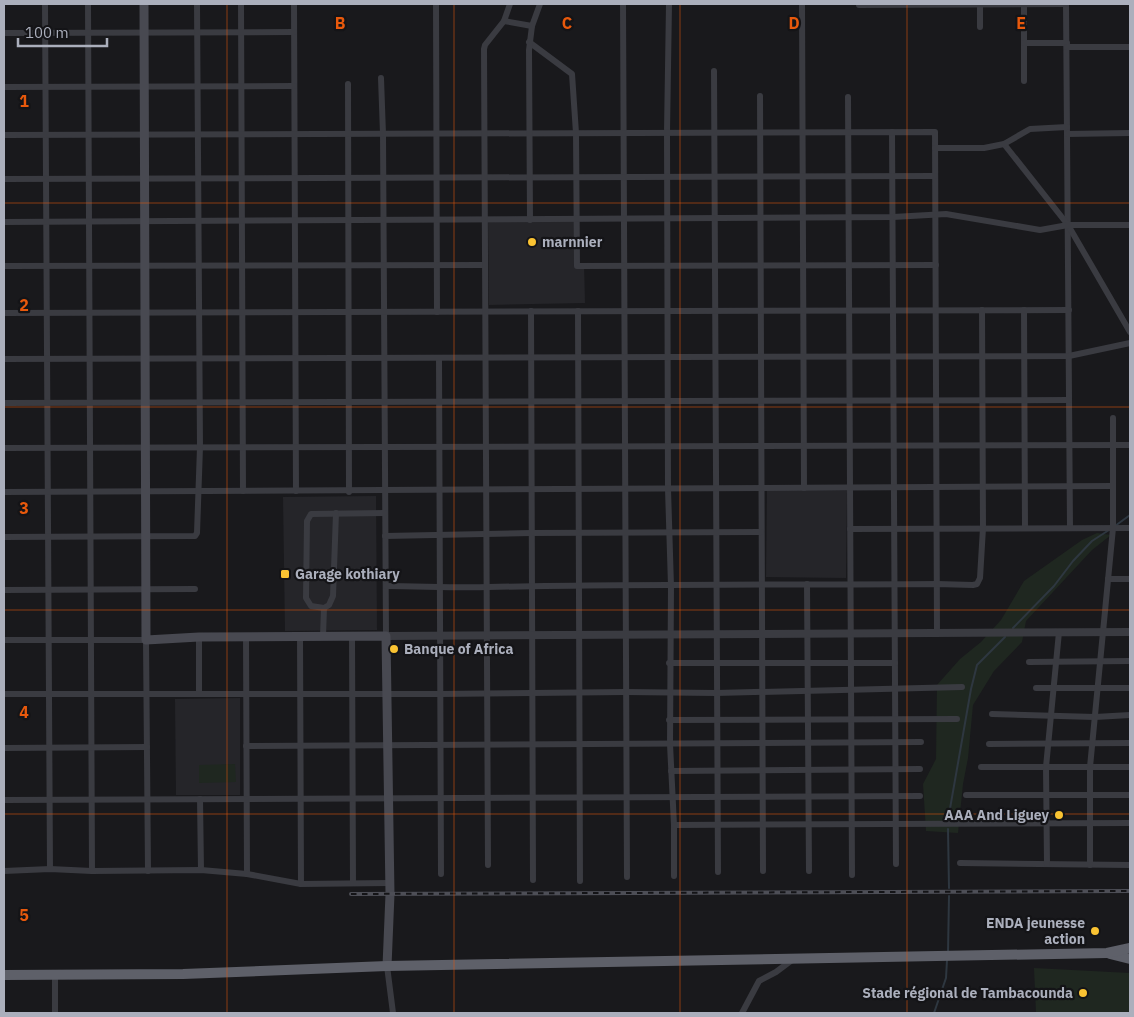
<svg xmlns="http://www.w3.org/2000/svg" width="1134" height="1017" viewBox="0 0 1134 1017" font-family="'IBM Plex Sans',sans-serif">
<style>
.built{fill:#252529}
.green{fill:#1f2720}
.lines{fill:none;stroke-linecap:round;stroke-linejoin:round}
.stream{stroke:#2e3740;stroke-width:2}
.minor{stroke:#3a3b41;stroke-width:6}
.tertiary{stroke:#3a3b41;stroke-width:8}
.secondary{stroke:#484951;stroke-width:9}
.trunk{stroke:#5e6069;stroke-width:10}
.rail-casing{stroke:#4d4e56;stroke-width:4}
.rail{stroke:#141417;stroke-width:2;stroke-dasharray:5.5;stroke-linecap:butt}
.grid{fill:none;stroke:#e8590c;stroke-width:1;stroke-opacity:0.55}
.poi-dot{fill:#fac332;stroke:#141417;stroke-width:2}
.labels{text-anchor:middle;stroke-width:4.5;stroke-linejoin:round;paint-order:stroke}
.poi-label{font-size:14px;font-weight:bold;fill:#abafbc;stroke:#141417;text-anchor:start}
.grid-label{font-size:16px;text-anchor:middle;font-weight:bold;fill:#e8590c;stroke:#141417;stroke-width:4.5;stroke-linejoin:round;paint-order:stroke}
</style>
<rect width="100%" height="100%" fill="#19191c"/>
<g class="built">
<polygon points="575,220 575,263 584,263 585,303 489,305 488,221"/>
<polygon points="767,490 847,491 846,578 766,577"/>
<polygon points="376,496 377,630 285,631 283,497"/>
<polygon points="240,698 240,795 176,795 175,699"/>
</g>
<g class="green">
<polygon points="1097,533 1111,535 1092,550 1026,621 1022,642 994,671 973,705 968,758 963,784 958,833 926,831 923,784 936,759 937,685 960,659 981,642 1001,620 1024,581 1082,540"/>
<polygon points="235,764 236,782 199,783 199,765"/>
<polygon points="1034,968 1130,973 1130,1013 1036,1013"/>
</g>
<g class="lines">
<g class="stream">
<polyline points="1115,526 1130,515"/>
<polyline points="1013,628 1054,586 1073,561 1092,541 1109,530"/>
<polyline points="948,820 971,689 977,665 1005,637"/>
<polyline points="948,829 949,888"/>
<polyline points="948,953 949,896"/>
<polyline points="934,1013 946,978 947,960"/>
</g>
<g class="minor">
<polyline points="45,4 50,869"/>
<polyline points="88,4 92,871"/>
<polyline points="241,4 243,491"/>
<polyline points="294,4 296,491"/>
<polyline points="436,4 437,312"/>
<polyline points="623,4 627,877"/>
<polyline points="669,4 667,132 668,489 671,586 670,744 674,825 674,876"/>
<polyline points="802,4 804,488"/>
<polyline points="980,4 980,27"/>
<polyline points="1024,4 1024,81"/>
<polyline points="1066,4 1070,528"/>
<polyline points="859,5 1066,4"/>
<polyline points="504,21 532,26"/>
<polyline points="4,33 294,32"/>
<polyline points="529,42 572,74 576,133 577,266 936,265"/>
<polyline points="1024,43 1067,43"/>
<polyline points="1067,47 1130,47"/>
<polyline points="714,71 718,872"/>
<polyline points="381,78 383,134 386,636"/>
<polyline points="348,84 349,492"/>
<polyline points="4,87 294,86"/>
<polyline points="760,96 763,871"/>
<polyline points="848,97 852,875"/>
<polyline points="892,132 896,864"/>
<polyline points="1067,134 1130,133"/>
<polyline points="4,135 935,132 937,633"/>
<polyline points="1004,144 1068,225 1130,332"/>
<polyline points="935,148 984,148 1004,144 1030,129 1067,127"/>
<polyline points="4,179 935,176"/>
<polyline points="530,220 529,50 532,26 540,4"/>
<polyline points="4,222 893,217 946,214 1040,230 1068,225 1130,225"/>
<polyline points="4,266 485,265"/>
<polyline points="1024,310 1025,528"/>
<polyline points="531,311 533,880"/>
<polyline points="578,311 580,881"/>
<polyline points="4,313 1069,310"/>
<polyline points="439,358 441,874"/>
<polyline points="4,359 1069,356 1130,343"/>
<polyline points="4,403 1069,400"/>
<polyline points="4,448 1130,445"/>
<polyline points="4,492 1113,486"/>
<polyline points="850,529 1130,528"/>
<polyline points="385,536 531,533 761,532"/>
<polyline points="4,537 195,536 197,533 200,447 197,4"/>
<polyline points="1108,579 1130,579"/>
<polyline points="807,584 809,871"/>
<path d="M386,586c34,0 68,2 102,1 149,-3 299,-2 449,-3l36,1 4,-1 3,-6 3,-50 -1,-218"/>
<polyline points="4,590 195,589"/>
<polyline points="324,608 311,606 306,598 307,521 311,514 385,513"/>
<polyline points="246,636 247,874"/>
<polyline points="300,636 301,884"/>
<polyline points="323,636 324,608 329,605 333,596 336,513"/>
<polyline points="352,636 353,883"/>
<polyline points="199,637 199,694"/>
<polyline points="4,640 146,640 148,871"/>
<polyline points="1029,662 1130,661"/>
<polyline points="669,663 895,663"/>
<polyline points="1036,688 1130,688"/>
<polyline points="4,694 440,694 625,692 716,693 962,687"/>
<polyline points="992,714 1095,717 1130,715"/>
<polyline points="669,720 957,719"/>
<polyline points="989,744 1130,743"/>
<polyline points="246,746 921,742"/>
<polyline points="4,748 147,747"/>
<polyline points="981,767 1130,767"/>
<polyline points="671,771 920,769"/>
<polyline points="966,795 1130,795"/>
<polyline points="200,799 201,870"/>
<polyline points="4,800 920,796"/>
<polyline points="674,825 1130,823"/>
<polyline points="960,863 1130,865"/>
<polyline points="1047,864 1046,767 1059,632"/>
<polyline points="488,865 484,49 485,45 504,21 510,4"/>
<polyline points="1090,865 1090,767 1113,528 1113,418"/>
<polyline points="4,871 50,869 92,871 201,870 247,874 301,884 389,883"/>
<polyline points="387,966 393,1013"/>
<polyline points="55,975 55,1013"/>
<polyline points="742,1013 759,981 776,972 792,960"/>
</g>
<polyline class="tertiary" points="386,636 1130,632"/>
<polyline class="secondary" points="144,4 146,640 199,637 386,636 390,894 387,966"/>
<g class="trunk">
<polyline points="1110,954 1130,959"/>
<polyline points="4,975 183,974 387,966 1107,953 1130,948"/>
</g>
<g class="rail-casing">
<polyline id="rail" points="351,894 1130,891"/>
</g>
<use href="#rail" class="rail"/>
</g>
<path class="grid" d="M227,4v1009M454,4v1009M680,4v1009M907,4v1009M4,203h1126M4,407h1126M4,610h1126M4,814h1126"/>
<g class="poi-dot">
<circle cx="532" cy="242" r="5"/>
<rect x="280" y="569" width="10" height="10" rx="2.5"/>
<circle cx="394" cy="649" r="5"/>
<circle cx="1059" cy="815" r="5"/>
<circle cx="1095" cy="931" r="5"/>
<circle cx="1083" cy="993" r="5"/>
</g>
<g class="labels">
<g class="poi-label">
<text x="542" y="247">marnnier</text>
<text x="295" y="579">Garage kothiary</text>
<text x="404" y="654">Banque of Africa</text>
<text x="1049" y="820" text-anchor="end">AAA And Liguey</text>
<text x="1085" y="928" text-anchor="end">ENDA jeunesse<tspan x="1085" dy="16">action</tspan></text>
<text x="1073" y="998" text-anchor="end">Stade régional de Tambacounda</text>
</g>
</g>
<g class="grid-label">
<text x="340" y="29">B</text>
<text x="567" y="29">C</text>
<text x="794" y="29">D</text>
<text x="1021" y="29">E</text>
<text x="24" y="107">1</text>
<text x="24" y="311">2</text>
<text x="24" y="514">3</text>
<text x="24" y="718">4</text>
<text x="24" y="921">5</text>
</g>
<rect width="1134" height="1017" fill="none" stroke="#abafbc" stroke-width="10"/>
<path d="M18 38v8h89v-8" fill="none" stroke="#abafbc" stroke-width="2.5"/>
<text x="25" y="38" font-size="15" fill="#abafbc" stroke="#141417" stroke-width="4" paint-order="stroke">100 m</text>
</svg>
